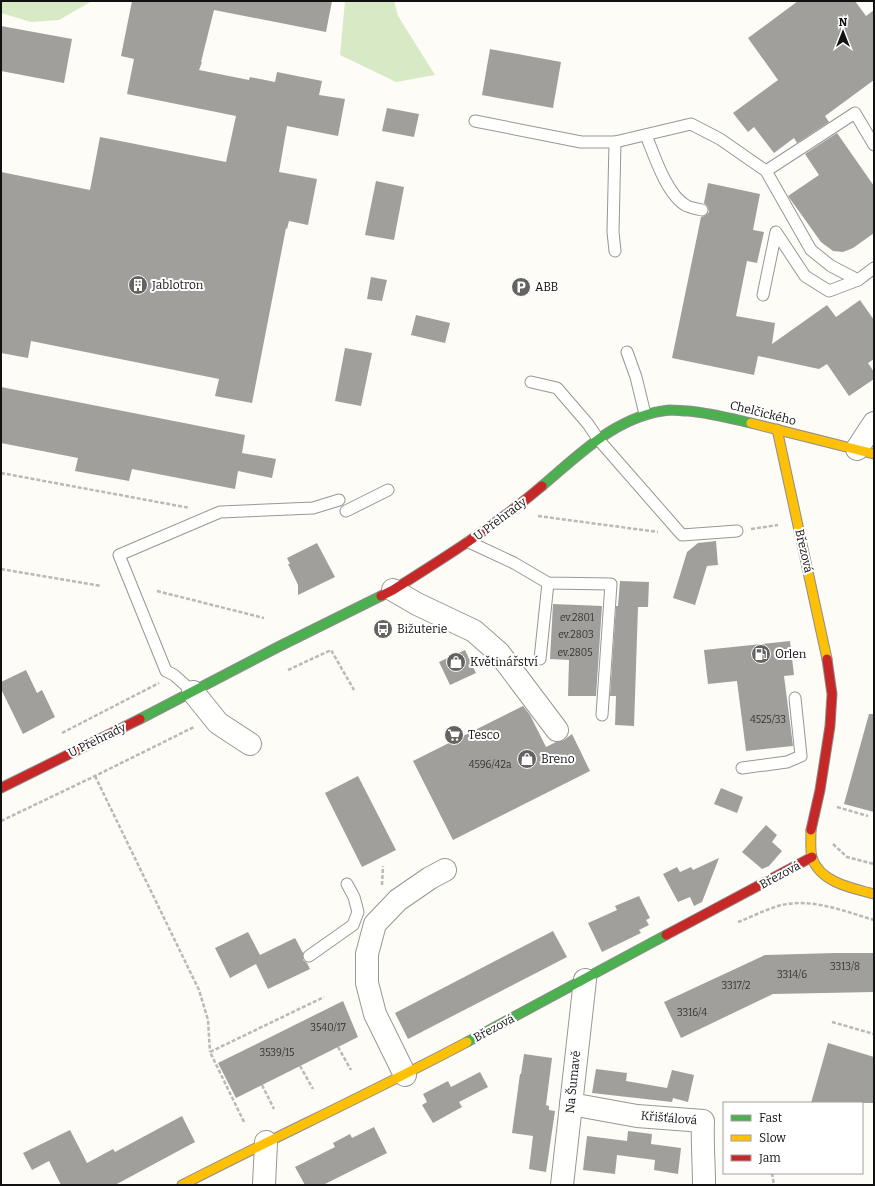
<svg xmlns="http://www.w3.org/2000/svg" width="875" height="1186" viewBox="0 0 875 1186" font-family="Bitter,serif">
<style>
.forest{fill:#d8eac5}
.building{fill:#a19f9c}
.lines{fill:none;stroke-linecap:round;stroke-linejoin:round}
.lane-casing{stroke:#979795;stroke-width:13}
.street-casing{stroke:#979795;stroke-width:24}
.fast-casing{stroke:#8e8d8b;stroke-width:11}
.slow-casing{stroke:#8e8d8b;stroke-width:11}
.jam-casing{stroke:#8e8d8b;stroke-width:11}
.path{stroke:#b9b9b8;stroke-width:2.5;stroke-dasharray:4 2;stroke-linecap:butt}
.lane{stroke:#fffffe;stroke-width:11}
.street{stroke:#fffffe;stroke-width:22}
.fast{stroke:#4caf50;stroke-width:9}
.slow{stroke:#ffc107;stroke-width:9}
.jam{stroke:#c62828;stroke-width:9}
.labels{text-anchor:middle;stroke-width:4;stroke-linejoin:round;paint-order:stroke}
.number-label{font-size:10px;fill:#353434}
.poi-label{font-size:12px;fill:#111;stroke:#fff;text-anchor:start}
.street-label{font-size:12px;fill:#111;stroke:#fff}
</style>
<rect width="100%" height="100%" fill="#fdfcf7"/>
<g class="forest">
<polygon points="1,1 92,1 59,20 31,22 1,13"/>
<polygon points="345,1 394,1 398,16 435,75 396,82 340,55"/>
</g>
<g class="building">
<polygon points="132,1 332,1 326,32 214,10 201,62 202,62 199,70 249,80 250,77 275,82 277,72 322,81 319,95 345,99 338,136 287,126 279,172 317,179 308,225 289,221 287,229 286,228 252,403 215,396 219,379 31,341 28,358 1,353 1,172 90,190 100,137 226,162 236,116 127,94 134,59 121,56"/>
<polygon points="798,1 855,1 866,16 874,10 874,80 825,116 829,122 797,143 794,138 774,153 754,127 748,132 733,113 778,80 748,38"/>
<polygon points="1,26 72,39 64,83 1,71"/>
<polygon points="490,49 561,62 553,108 482,95"/>
<polygon points="387,108 419,114 414,137 382,131"/>
<polygon points="837,133 874,186 874,233 853,248 843,252 833,251 821,242 788,196 819,175 805,154"/>
<polygon points="376,181 404,187 394,240 365,235"/>
<polygon points="708,183 760,194 753,230 764,232 757,263 747,261 736,316 775,323 772,344 827,305 836,317 860,300 874,320 874,359 868,363 874,372 874,379 849,396 827,364 819,369 758,356 754,375 672,358 701,217 705,216 709,212 708,207 704,203"/>
<polygon points="371,277 387,280 382,301 367,299"/>
<polygon points="416,315 450,323 445,343 411,335"/>
<polygon points="345,348 372,353 361,406 335,401"/>
<polygon points="1,387 245,435 242,453 276,459 272,478 238,471 235,489 132,469 129,481 75,471 78,458 1,443"/>
<polygon points="716,541 718,565 707,566 695,605 673,598 687,552 698,543"/>
<polygon points="317,543 335,577 298,595 298,585 288,564 290,564 287,558"/>
<polygon points="620,581 649,582 648,607 638,607 634,726 615,725 616,696 610,696 616,606 618,606"/>
<polygon points="553,604 602,606 596,696 568,696 569,660 550,659"/>
<polygon points="790,641 794,675 784,676 793,746 746,751 737,681 708,684 704,650"/>
<polygon points="465,650 476,673 450,685 439,662"/>
<polygon points="26,670 37,693 42,690 55,717 23,734 1,689 1,682"/>
<polygon points="523,706 530,715 546,747 556,742 564,740 572,734 590,771 453,840 413,761"/>
<polygon points="869,714 874,714 874,812 844,804"/>
<polygon points="358,776 396,850 362,867 325,793"/>
<polygon points="721,788 743,797 737,813 714,804"/>
<polygon points="766,825 777,835 772,842 782,851 769,866 762,869 742,852"/>
<polygon points="719,858 702,902 694,906 690,897 678,902 663,874 677,867 680,872 691,867 693,870"/>
<polygon points="639,896 650,918 646,920 649,925 639,930 641,933 602,952 588,923 617,910 615,906"/>
<polygon points="553,931 567,957 408,1039 395,1013"/>
<polygon points="248,932 260,955 295,938 303,953 303,960 307,963 310,969 268,989 256,964 230,978 215,948"/>
<polygon points="835,953 874,953 874,992 773,994 681,1038 664,1002 765,955"/>
<polygon points="343,1001 358,1037 236,1098 218,1063"/>
<polygon points="828,1043 874,1057 874,1103 811,1103"/>
<polygon points="524,1054 552,1058 546,1105 549,1106 549,1110 555,1111 546,1172 529,1169 533,1136 512,1133 520,1074 521,1074"/>
<polygon points="596,1069 627,1073 626,1081 667,1088 672,1070 694,1075 688,1102 673,1098 672,1102 592,1093"/>
<polygon points="480,1072 488,1087 459,1102 462,1107 433,1123 422,1105 427,1102 423,1094 448,1081 451,1087"/>
<polygon points="182,1116 195,1142 115,1185 61,1185 49,1161 32,1170 23,1153 70,1130 87,1163 113,1149 115,1152"/>
<polygon points="374,1127 387,1153 323,1185 305,1185 295,1167 335,1147 333,1143 350,1134 352,1138"/>
<polygon points="628,1131 652,1134 651,1144 681,1148 678,1174 654,1170 655,1160 617,1155 615,1174 583,1170 587,1136 627,1141"/>
</g>
<g class="lines">
<g class="lane-casing">
<g id="lane">
<polyline points="475,121 581,142 615,142 691,124 720,139 766,171 811,250 831,266 858,280 874,268"/>
<path d="M646,135c8,20 21,61 41,71 5,2 10,3 15,4"/>
<polyline points="766,171 855,113 874,145"/>
<polyline points="615,251 613,232 615,142"/>
<polyline points="763,295 776,232 805,276 829,291 858,280"/>
<polyline points="627,352 636,377 645,414"/>
<polyline points="531,382 557,388 588,424 598,439 682,535 737,531"/>
<polyline points="346,511 388,490"/>
<polyline points="469,542 514,563 548,583 611,584 602,715"/>
<polyline points="540,659 548,583"/>
<polyline points="193,692 174,675 166,671 119,555 220,512 313,508 339,500"/>
<polyline points="742,768 787,762 801,756 795,698"/>
<polyline points="309,956 353,925 358,912 354,897 347,884"/>
</g>
</g>
<g class="street-casing">
<g id="street">
<polyline points="857,449 874,423"/>
<polyline points="393,590 417,604 474,631 499,653 557,730"/>
<polyline points="193,692 218,723 250,744"/>
<polyline points="405,1075 375,1014 367,983 367,954 375,924 398,900 430,878 445,870"/>
<path d="M571,1104l66,12 66,5c-1,21 1,42 1,64"/>
<polyline points="264,1185 266,1142"/>
<polyline points="562,1185 585,980"/>
</g>
</g>
<g class="fast-casing">
<g id="fast">
<path d="M542,486c38,-32 75,-71 128,-76 6,0 12,1 18,1 22,2 41,7 63,12"/>
<polyline points="140,719 278,647 381,596"/>
<polyline points="467,1042 666,935"/>
</g>
</g>
<g class="slow-casing">
<g id="slow">
<polyline points="751,423 874,454"/>
<polyline points="777,429 827,659"/>
<path d="M811,830c0,8 -1,20 1,28 9,25 40,30 62,36"/>
<path d="M182,1185c95,-49 191,-93 285,-143"/>
</g>
</g>
<g class="jam-casing">
<g id="jam">
<path d="M381,596l12,-6c51,-32 102,-64 149,-104"/>
<polyline points="1,788 140,719"/>
<polyline points="811,830 820,790 830,726 832,694 827,659"/>
<polyline points="666,935 812,857"/>
</g>
</g>
<g class="path">
<polyline points="1,473 190,508"/>
<polyline points="538,516 658,532"/>
<polyline points="751,529 778,525"/>
<polyline points="1,569 101,586"/>
<polyline points="157,591 264,618"/>
<polyline points="288,670 331,650 354,690"/>
<polyline points="62,733 159,683"/>
<polyline points="95,776 199,990 208,1020 210,1052"/>
<polyline points="837,807 868,816"/>
<polyline points="1,821 95,776 194,727"/>
<polyline points="833,844 847,857 874,864"/>
<polyline points="382,885 383,866"/>
<path d="M738,922c13,-5 27,-12 40,-16 33,-9 65,5 96,14"/>
<polyline points="832,1022 874,1034"/>
<polyline points="338,1047 351,1070"/>
<polyline points="300,1066 313,1089"/>
<polyline points="262,1085 274,1109"/>
<polyline points="244,1122 210,1052 324,997"/>
<polyline points="772,1173 774,1185"/>
</g>
<use href="#lane" class="lane"/>
<use href="#street" class="street"/>
<use href="#fast" class="fast"/>
<use href="#slow" class="slow"/>
<use href="#jam" class="jam"/>
</g>
<defs>
<g id="building-disc" transform="scale(1)"><circle r="9.5" fill="#646362" stroke="#fff"/><path d="M-4-6H4V6H1V3H-1V6H-4ZM-2.5-4.3h1.7v1.8h-1.7ZM.8-4.3h1.7v1.8H.8ZM-2.5-1h1.7V.8h-1.7ZM.8-1h1.7V.8H.8Z" fill="#fff"/></g>
<g id="parking-disc" transform="scale(1)"><circle r="9.5" fill="#646362" stroke="#fff"/><path d="M-3.5-5.5H1a3.5 3.5 0 0 1 0 7H-1V5.5H-3.5ZM-1-3.4V-.6H.8a1.4 1.4 0 0 0 0-2.8Z" fill="#fff"/></g>
<g id="bus-disc" transform="scale(1)"><circle r="9.5" fill="#646362" stroke="#fff"/><path d="M-5-6H5V4H4V6H2V4H-2V6H-4V4H-5ZM-3.5-4V0h7V-4ZM-3.5 1.2v1.5H-2V1.2ZM2 1.2v1.5H3.5V1.2Z" fill="#fff"/></g>
<g id="fuel-disc" transform="scale(1)"><circle r="9.5" fill="#646362" stroke="#fff"/><path d="M-5.5-6h7V0h2V4h1.3V-2.5L3-4.5l.8-.8L6-3V5H2.5V1h-1V6h-7ZM-4.2-4.7v3.2H.2V-4.7Z" fill="#fff"/></g>
<g id="shop-disc" transform="scale(1)"><circle r="9.5" fill="#646362" stroke="#fff"/><path d="M-5-2.5h2.3a2.7 3.5 0 0 1 5.4 0H5L5.5 6h-11ZM-1.5-2.5h3a1.5 2.3 0 0 0-3 0Z" fill="#fff"/></g>
<g id="supermarket-disc" transform="scale(1)"><circle r="9.5" fill="#646362" stroke="#fff"/><path d="M-6-5.5h2.5l.6 2H6L4.5 2H-2.5L-4.4-4H-6ZM-1.5 3.2a1.3 1.3 0 1 0 .1 0ZM3 3.2a1.3 1.3 0 1 0 .1 0Z" fill="#fff"/></g>
</defs>
<g fill-rule="evenodd">
<use href="#building-disc" x="138" y="285"/>
<use href="#parking-disc" x="521" y="287"/>
<use href="#bus-disc" x="383" y="629"/>
<use href="#fuel-disc" x="761" y="654"/>
<use href="#shop-disc" x="456" y="662"/>
<use href="#supermarket-disc" x="454" y="735"/>
<use href="#shop-disc" x="527" y="759"/>
</g>
<g class="labels">
<g class="number-label">
<text x="577" y="621">ev.2801</text>
<text x="576" y="638">ev.2803</text>
<text x="575" y="656">ev.2805</text>
<text x="768" y="723">4525/33</text>
<text x="490" y="768">4596/42a</text>
<text x="845" y="970">3313/8</text>
<text x="792" y="978">3314/6</text>
<text x="736" y="989">3317/2</text>
<text x="692" y="1016">3316/4</text>
<text x="328" y="1031">3540/17</text>
<text x="277" y="1056">3539/15</text>
</g>
<g class="poi-label">
<text x="152" y="289">Jablotron</text>
<text x="535" y="291">ABB</text>
<text x="397" y="633">Bižuterie</text>
<text x="775" y="658">Orlen</text>
<text x="470" y="666">Květinářství</text>
<text x="468" y="739">Tesco</text>
<text x="541" y="763">Breno</text>
</g>
<g class="street-label">
<text transform="translate(763 413) rotate(14)" y="4">Chelčického</text>
<text transform="translate(500 519) rotate(-37)" y="4">U Přehrady</text>
<text transform="translate(804 551) rotate(77)" y="4">Březová</text>
<text transform="translate(97 740) rotate(-26)" y="4">U Přehrady</text>
<text transform="translate(780 875) rotate(-28)" y="4">Březová</text>
<text transform="translate(494 1028) rotate(-28)" y="4">Březová</text>
<text transform="translate(573 1082) rotate(-84)" y="4">Na Šumavě</text>
<text transform="translate(669 1118) rotate(5)" y="4">Křišťálová</text>
</g>
</g>
<rect width="875" height="1186" fill="none" stroke="#111111" stroke-width="4"/>
<rect x="723" y="1102" width="140" height="72" fill="#ffffff" stroke="#a0a0a0"/>
<rect x="731" y="1115" width="20" height="6" fill="#4caf50" stroke="#a0a0a0"/>
<text x="759" y="1122" font-size="12" fill="#111111">Fast</text>
<rect x="731" y="1135" width="20" height="6" fill="#ffc107" stroke="#a0a0a0"/>
<text x="759" y="1142" font-size="12" fill="#111111">Slow</text>
<rect x="731" y="1155" width="20" height="6" fill="#c62828" stroke="#a0a0a0"/>
<text x="759" y="1162" font-size="12" fill="#111111">Jam</text>
<g transform="translate(843 32)" stroke="#ffffff" stroke-width="3" paint-order="stroke">
<path d="M0-3L7 15L0 10L-7 15Z" fill="#111111"/>
<text y="-6" font-size="11" font-weight="bold" text-anchor="middle" fill="#111111">N</text>
</g>
</svg>
